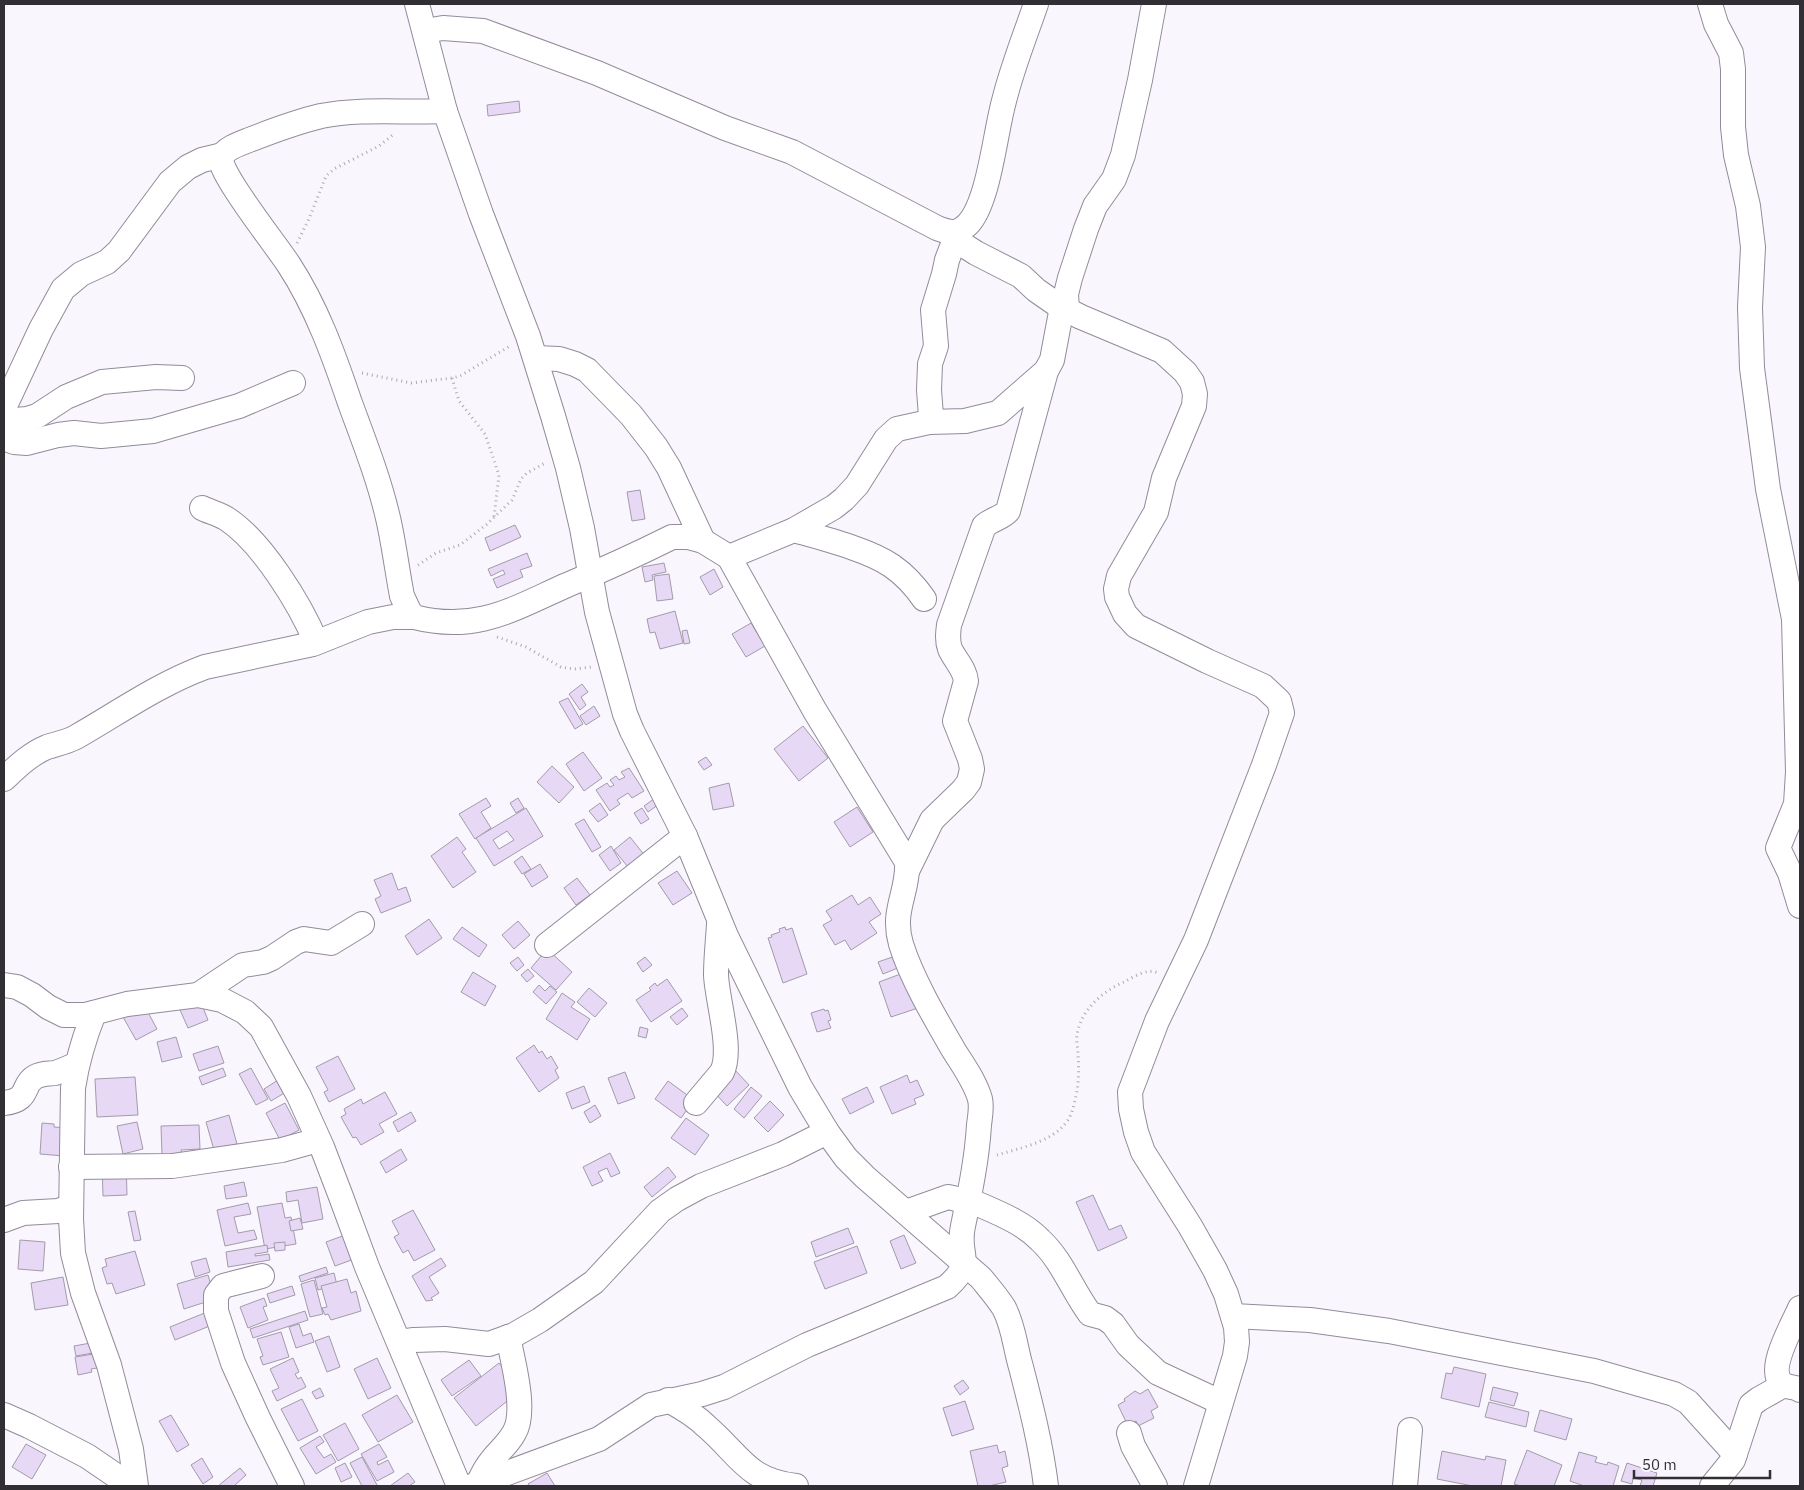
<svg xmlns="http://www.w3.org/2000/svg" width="1804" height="1490" viewBox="0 0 1804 1490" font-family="'IBM Plex Sans',sans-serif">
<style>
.building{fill:#e7d9f6;stroke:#a29baa;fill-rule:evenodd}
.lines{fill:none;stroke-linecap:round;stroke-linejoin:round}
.minor-casing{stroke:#938b9a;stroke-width:26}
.path{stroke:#adaab1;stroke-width:3;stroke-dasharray:1 4;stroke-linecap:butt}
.minor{stroke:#fff;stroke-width:24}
</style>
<rect width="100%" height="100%" fill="#f9f6fd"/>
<g class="building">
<polygon points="519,101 520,112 488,116 487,105"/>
<polygon points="640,490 645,519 632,521 627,492"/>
<polygon points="515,525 521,537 490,551 485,538"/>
<polygon points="527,553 532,566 520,570 523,577 497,588 493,579 505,574 503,570 491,576 488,569"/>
<polygon points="664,563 666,572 652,575 653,580 645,582 642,567"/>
<polygon points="714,569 723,587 710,595 700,577"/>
<polygon points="669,574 673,599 657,601 654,576"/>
<polygon points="675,611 683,643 660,649 655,632 650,633 647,619"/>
<polygon points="751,623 765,646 746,657 732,634"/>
<polygon points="687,630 690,643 684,644 682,631"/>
<polygon points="582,684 588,692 581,697 586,705 580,710 569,694"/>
<polygon points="568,698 583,724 575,729 559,702"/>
<polygon points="594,706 600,716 586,725 580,716"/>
<polygon points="803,726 828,758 799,781 774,749"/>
<polygon points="583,752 602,778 584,791 566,764"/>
<polygon points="706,757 712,765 704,770 698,762"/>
<polygon points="552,766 574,787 559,803 537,782"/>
<polygon points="629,768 644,791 632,798 628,793 617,800 620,804 610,811 596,790 607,783 610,787 614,785 610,780 616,776 619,780 625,777 621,772"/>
<polygon points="729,783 734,806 713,810 709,788"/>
<polygon points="658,796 662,802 648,812 644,806"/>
<polygon points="486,798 491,806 481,812 491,828 475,839 459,814"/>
<polygon points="518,798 524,808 516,813 510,803"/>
<polygon points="600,803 608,815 598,822 589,811"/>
<polygon points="857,807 873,832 850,847 834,822"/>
<path d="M526,808l17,28 -49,30 -18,-28zM507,831l7,9 -15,9 -6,-9z"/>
<polygon points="642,808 649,819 641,824 634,813"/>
<polygon points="584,819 601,847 592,852 575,824"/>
<polygon points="457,837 466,849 462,852 476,872 453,888 431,856"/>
<polygon points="630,837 649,861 633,873 614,850"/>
<polygon points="611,846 621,863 610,871 599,855"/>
<polygon points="522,856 531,869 522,874 514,862"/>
<polygon points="540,864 548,877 532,887 524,874"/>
<polygon points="677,871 692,893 673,905 658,883"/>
<polygon points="392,873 398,890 406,887 411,901 381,913 375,899 381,896 374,880"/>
<polygon points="577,878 590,895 576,905 564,888"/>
<polygon points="852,895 858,905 870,897 881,914 869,922 877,933 851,950 845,940 835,945 823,925 832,920 826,911"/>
<polygon points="429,919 442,938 417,955 405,936"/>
<polygon points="518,921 530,935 514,949 502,935"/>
<polygon points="462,927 487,945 479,957 453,939"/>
<polygon points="785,927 786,930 792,928 807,974 783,983 768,938 772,937 771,935 780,932 779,929"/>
<polygon points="547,949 572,972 556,990 531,968"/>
<polygon points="901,954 905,965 883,974 878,962"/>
<polygon points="518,957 524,965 517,971 510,963"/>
<polygon points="645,957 652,965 643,972 637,963"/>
<polygon points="528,969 534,976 527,982 521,975"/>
<polygon points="473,972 496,986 485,1006 461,992"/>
<polygon points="906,972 918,1008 891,1017 879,982"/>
<polygon points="667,979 682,1001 651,1022 636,1000 651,990 649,988 655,983 657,986"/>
<polygon points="539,985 545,991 550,986 557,992 546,1004 533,992"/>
<polygon points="589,988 607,1003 595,1017 577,1002"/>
<polygon points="562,993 575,1002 571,1007 590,1019 577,1040 546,1019"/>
<polygon points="198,995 208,1020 188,1028 177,1003"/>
<polygon points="144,1005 157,1029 136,1040 123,1017"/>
<polygon points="682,1008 688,1016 677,1025 670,1017"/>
<polygon points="824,1009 825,1011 828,1010 831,1020 828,1021 831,1028 817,1032 811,1013"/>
<polygon points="640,1027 648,1029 646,1038 638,1036"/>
<polygon points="176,1037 182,1057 162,1062 157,1042"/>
<polygon points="534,1045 539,1053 542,1051 547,1059 551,1056 558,1068 555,1070 559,1078 539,1092 516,1058"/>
<polygon points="218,1046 224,1063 199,1071 193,1054"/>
<polygon points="338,1056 355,1089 329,1102 324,1092 328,1090 316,1067"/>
<polygon points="223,1068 226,1076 202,1085 199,1077"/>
<polygon points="251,1068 268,1099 256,1105 239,1074"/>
<polygon points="735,1070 749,1085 727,1106 713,1091"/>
<polygon points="625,1072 635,1098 618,1104 608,1078"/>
<polygon points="907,1075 910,1083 917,1080 924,1095 914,1099 916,1104 892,1114 880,1087"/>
<polygon points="135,1077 138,1115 97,1117 95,1079"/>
<polygon points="278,1080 286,1092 271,1101 264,1089"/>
<polygon points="668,1081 694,1100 681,1118 655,1099"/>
<polygon points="584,1086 590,1102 572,1109 566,1093"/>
<polygon points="751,1087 762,1096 744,1118 734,1109"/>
<polygon points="867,1087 874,1102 850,1114 842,1099"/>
<polygon points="385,1092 397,1114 379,1124 384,1132 361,1145 356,1137 353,1138 341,1117 346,1114 344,1109 361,1099 363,1104"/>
<polygon points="770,1101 784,1115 768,1132 754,1118"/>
<polygon points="285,1103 299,1130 280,1140 266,1113"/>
<polygon points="595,1105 601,1116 590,1123 584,1112"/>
<polygon points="411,1112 416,1121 398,1132 393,1122"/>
<polygon points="229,1115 237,1144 214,1150 206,1122"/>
<polygon points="686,1118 709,1135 695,1155 671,1138"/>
<polygon points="137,1122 143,1149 123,1154 117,1126"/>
<polygon points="42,1123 54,1124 54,1127 67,1128 64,1156 40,1154"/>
<polygon points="199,1125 200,1149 181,1150 182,1155 162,1155 161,1126"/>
<polygon points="401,1149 407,1160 386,1173 380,1162"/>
<polygon points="610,1153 620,1173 611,1177 607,1168 598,1172 603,1181 592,1186 583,1167"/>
<polygon points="126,1163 127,1195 103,1196 102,1164"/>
<polygon points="668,1167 676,1177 652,1197 644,1187"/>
<polygon points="244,1182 247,1196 226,1199 224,1186"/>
<polygon points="317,1187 323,1219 302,1223 298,1200 287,1202 286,1192"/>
<polygon points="1093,1195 1109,1230 1121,1225 1127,1238 1098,1251 1076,1202"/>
<polygon points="248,1203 251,1214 234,1217 238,1233 254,1230 257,1239 225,1246 217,1210"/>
<polygon points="282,1203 285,1218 291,1217 296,1244 265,1249 257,1207"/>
<polygon points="413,1210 435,1250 414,1261 408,1250 403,1253 394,1237 399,1234 392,1221"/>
<polygon points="135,1211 141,1240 134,1241 128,1212"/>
<polygon points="300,1218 303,1229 291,1231 289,1221"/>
<polygon points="848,1228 854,1243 816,1257 811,1242"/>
<polygon points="348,1234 357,1258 335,1266 326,1242"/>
<polygon points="904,1235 916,1263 901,1269 890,1241"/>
<polygon points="20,1240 45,1242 43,1271 18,1269"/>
<polygon points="285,1242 285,1250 275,1251 274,1243"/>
<polygon points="267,1245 268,1252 255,1254 255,1256 269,1254 270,1260 228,1267 226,1252"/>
<polygon points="857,1246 867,1273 825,1289 814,1262"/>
<polygon points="135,1251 145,1285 116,1294 112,1283 107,1284 102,1268 107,1266 105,1259"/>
<polygon points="206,1258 210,1272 195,1277 191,1262"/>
<polygon points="441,1258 446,1266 429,1277 439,1293 431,1298 433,1300 426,1301 412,1276"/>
<polygon points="326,1267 328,1273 301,1282 299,1276"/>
<polygon points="334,1273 337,1285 318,1290 315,1278"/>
<polygon points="208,1275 215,1299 184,1309 177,1284"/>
<polygon points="63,1277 68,1305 35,1310 31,1283"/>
<polygon points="347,1279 351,1293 356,1291 361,1311 331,1320 328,1314 325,1315 322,1308 327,1307 321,1286"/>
<polygon points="314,1280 323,1314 310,1317 301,1284"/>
<polygon points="292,1286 295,1295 270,1303 267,1294"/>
<polygon points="264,1298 267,1306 263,1307 268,1320 248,1328 240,1307"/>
<polygon points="212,1310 217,1323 175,1340 170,1327"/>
<polygon points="305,1311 308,1320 253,1338 250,1329"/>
<polygon points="299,1324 303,1336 311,1333 314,1342 296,1348 289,1327"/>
<polygon points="281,1332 289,1357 263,1365 260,1357 263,1356 257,1339"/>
<polygon points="329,1336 340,1367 327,1372 315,1341"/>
<polygon points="107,1340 109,1350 76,1356 74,1346"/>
<polygon points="106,1352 109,1366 91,1369 92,1372 78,1375 75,1357"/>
<polygon points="293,1358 299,1372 295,1374 298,1379 301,1377 306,1387 277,1401 272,1391 279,1388 270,1369"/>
<polygon points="377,1358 391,1388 368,1399 354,1369"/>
<polygon points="469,1360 481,1376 452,1396 441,1380"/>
<polygon points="499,1363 521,1390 476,1426 454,1398"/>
<polygon points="1454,1367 1486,1374 1479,1407 1441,1398 1446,1373 1452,1374"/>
<polygon points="963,1380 969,1388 960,1395 954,1386"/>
<polygon points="1493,1387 1518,1393 1514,1406 1490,1400"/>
<polygon points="320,1388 324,1396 316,1399 312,1392"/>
<polygon points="1148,1389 1158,1407 1151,1411 1154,1418 1138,1426 1136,1421 1128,1426 1118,1405 1125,1401 1124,1399 1135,1391 1140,1394"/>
<polygon points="397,1395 413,1422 378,1442 362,1415"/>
<polygon points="302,1399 318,1431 298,1441 281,1409"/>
<polygon points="965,1401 974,1429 952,1436 943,1408"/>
<polygon points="1489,1402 1529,1412 1526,1427 1485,1417"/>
<polygon points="1540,1410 1572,1419 1566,1440 1534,1431"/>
<polygon points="171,1415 189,1445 177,1452 159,1421"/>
<polygon points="345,1423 359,1449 338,1461 323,1435"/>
<polygon points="320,1436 324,1442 316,1447 324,1458 331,1454 336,1462 316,1474 300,1448"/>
<polygon points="26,1444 46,1455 32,1479 12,1467"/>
<polygon points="379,1444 387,1457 377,1462 378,1465 388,1460 394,1472 377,1481 361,1454"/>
<polygon points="997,1445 999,1453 1005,1451 1008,1466 1002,1468 1006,1482 989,1486 978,1486 970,1451"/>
<polygon points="1527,1450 1562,1465 1554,1486 1521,1486 1514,1484"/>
<polygon points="1442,1451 1485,1460 1486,1456 1506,1460 1501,1486 1473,1486 1437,1479"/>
<polygon points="1579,1452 1597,1457 1595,1462 1607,1465 1608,1462 1619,1466 1613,1486 1584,1486 1570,1481"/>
<polygon points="362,1457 377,1485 374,1486 362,1486 350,1463"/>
<polygon points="202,1458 213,1477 203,1484 191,1465"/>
<polygon points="345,1463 352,1477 341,1482 335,1468"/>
<polygon points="1627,1463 1657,1473 1653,1486 1640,1486 1642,1480 1633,1478 1632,1484 1621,1481"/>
<polygon points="240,1468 246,1475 234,1486 218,1486"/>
<polygon points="408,1473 415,1482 409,1486 390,1486"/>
<polygon points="547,1473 555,1486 529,1486 528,1484"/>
</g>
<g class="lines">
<g class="minor-casing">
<g id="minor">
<path d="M417,4l28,107 36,103 47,122 25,80 15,52 14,60 15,84 28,102 7,17 53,105 41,100 74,151 27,45 19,26 19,19 116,101c8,10 16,19 23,30 10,19 11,39 17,59 10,39 20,78 25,119"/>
<polyline points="1710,4 1716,24 1731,53 1733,69 1733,127 1736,155 1748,206 1753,247 1750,307 1752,368 1768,489 1794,619 1798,772 1796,804 1778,848 1790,873 1800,906"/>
<path d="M425,31l18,-3 40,3 114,42 128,55 67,24 145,76c13,5 20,7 31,-4 21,-22 27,-91 36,-123 8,-33 21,-65 32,-97"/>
<path d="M445,111c-41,2 -83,-3 -124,5 -25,6 -49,15 -72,24 -8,3 -25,9 -28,18 -3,14 58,91 68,107 28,43 45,91 61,138 14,38 29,76 38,115 6,26 9,52 14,78l7,15 5,6c62,16 99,-8 153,-32 36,-15 71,-31 105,-48h16l15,4 26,16 86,154 92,151c2,30 -16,48 -6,82 10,33 34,74 52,105 9,15 22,32 27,50 2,8 0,18 -1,26 -2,34 -9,67 -16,101 -7,31 14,34 -16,61l-140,58 -83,42 -22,7 -51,11 -52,34 -127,47"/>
<polyline points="949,233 962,244 976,253 1021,276 1036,290 1059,306 1081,317 1162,351 1185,372 1192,382 1195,394 1194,406 1164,478 1156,512 1119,576 1116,589 1117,597 1125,614 1136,626 1207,661 1263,686 1279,701 1282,713 1264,765 1196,940 1157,1021 1130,1092 1131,1109 1136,1132 1143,1152 1190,1226 1215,1270 1226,1294 1236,1327 1237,1342 1235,1356 1196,1486"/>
<polyline points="1067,310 1066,294 1070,278 1086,229 1095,206 1114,179 1123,155 1140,80 1154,4"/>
<polyline points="536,358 559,359 575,364 587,370 631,415 656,447 669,468 703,541"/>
<polyline points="4,408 41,329 63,289 81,274 107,262 119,251 170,182 188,167 202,160 223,155"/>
<polyline points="4,421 27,419 37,416 66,397 102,382 156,377 182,378"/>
<polyline points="929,422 931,416 929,390 930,364 936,346 933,310 944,274 947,260 955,239"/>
<polyline points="4,438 14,442 27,443 58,435 74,433 101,436 153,431 239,406 293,383"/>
<path d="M202,508c8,4 18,6 25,11 35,23 73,85 89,123"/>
<path d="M794,530c28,8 75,20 98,36 13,9 23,20 32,33"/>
<polyline points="729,557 794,530 834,507 844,499 857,485 886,439 897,429 929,422 965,421 998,413 1046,371 1052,360 1062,307"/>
<path d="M4,779c13,-12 26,-25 43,-32 9,-3 20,-5 29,-10 42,-24 83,-53 129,-70l108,-23 55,-22 25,-5h21"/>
<path d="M907,871l25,-51 31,-30 6,-8 3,-13 -2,-10 -15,-38 11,-40c-1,-12 -11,-21 -16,-32 -3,-8 -2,-16 -1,-24l35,-99c8,-7 18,-8 24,-15l38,-140"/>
<polyline points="547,945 685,836"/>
<polyline points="4,985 17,987 32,995 48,1007 64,1015 85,1015 127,1004 198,995 222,1000 245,1012 261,1027 299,1096 322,1147 340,1194 367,1267 459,1486"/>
<polyline points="198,995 243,965 263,962 272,958 296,942 304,939 331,943 362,924"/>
<path d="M94,1013c-10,25 -17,49 -21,75l-2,131 2,34 10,40 26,72 22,84 5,37"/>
<path d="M4,1103c27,-3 17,-18 31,-26 7,-4 13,-3 20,-4 7,-2 15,-6 22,-9"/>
<path d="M696,1103l26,-31c11,-22 -5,-72 -6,-97 0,-17 2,-34 3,-51"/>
<polyline points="71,1167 172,1166 282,1150 318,1140"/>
<path d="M969,1200c24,11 53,21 71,40 22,20 32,50 50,74l15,4 8,6 15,21 30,28 62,29"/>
<polyline points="906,1212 948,1197 957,1199 968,1205"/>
<polyline points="4,1220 23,1213 58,1211 71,1207"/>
<polyline points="262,1276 223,1286 216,1295 216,1311 233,1363 258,1418 292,1486"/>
<path d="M1800,1308c-7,17 -34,61 -18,76 5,4 12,2 18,6"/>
<polyline points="1233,1316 1310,1320 1389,1331 1594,1371 1674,1394 1688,1402 1735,1454"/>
<polyline points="399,1342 414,1340 445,1339 489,1344 514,1335 540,1320 594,1282 660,1211 677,1199 701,1186 783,1154 827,1132"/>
<path d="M668,1400c13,7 27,15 38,26 35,30 40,54 90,60"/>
<polyline points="4,1415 29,1426 87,1456 131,1486"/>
<polyline points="1129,1433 1133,1446 1155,1486"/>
<path d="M478,1484c4,-9 8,-17 14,-24 7,-9 16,-16 22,-27 13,-21 -1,-71 -6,-96"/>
<polyline points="1405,1486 1410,1430"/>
<polyline points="1712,1486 1733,1460 1751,1405 1759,1399 1784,1385"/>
</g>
</g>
<g class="path">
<polyline points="297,243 309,219 326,176 334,169 379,146 395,133"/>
<polyline points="362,373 411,383 452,378 460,376 510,346"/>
<polyline points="452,378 459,401 485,434 499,475 494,517"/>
<polyline points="418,565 436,553 460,545 486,525 512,500 521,479 527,473 545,463"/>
<polyline points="497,637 526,647 561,667 574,669 593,667"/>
<path d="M997,1155c20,-6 54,-13 68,-31 6,-7 8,-15 10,-24 4,-14 4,-31 3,-46 0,-6 -2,-13 -1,-19 4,-26 26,-44 49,-54 9,-5 22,-13 32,-8"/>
</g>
<use href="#minor" class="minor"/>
</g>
<rect width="1804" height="1490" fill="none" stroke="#312e34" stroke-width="10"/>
<path d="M1634 1470v8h136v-8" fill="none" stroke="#312e34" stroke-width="2.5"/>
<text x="1642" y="1470" font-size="15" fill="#312e34" stroke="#f9f6fd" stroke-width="4" paint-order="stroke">50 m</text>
</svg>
